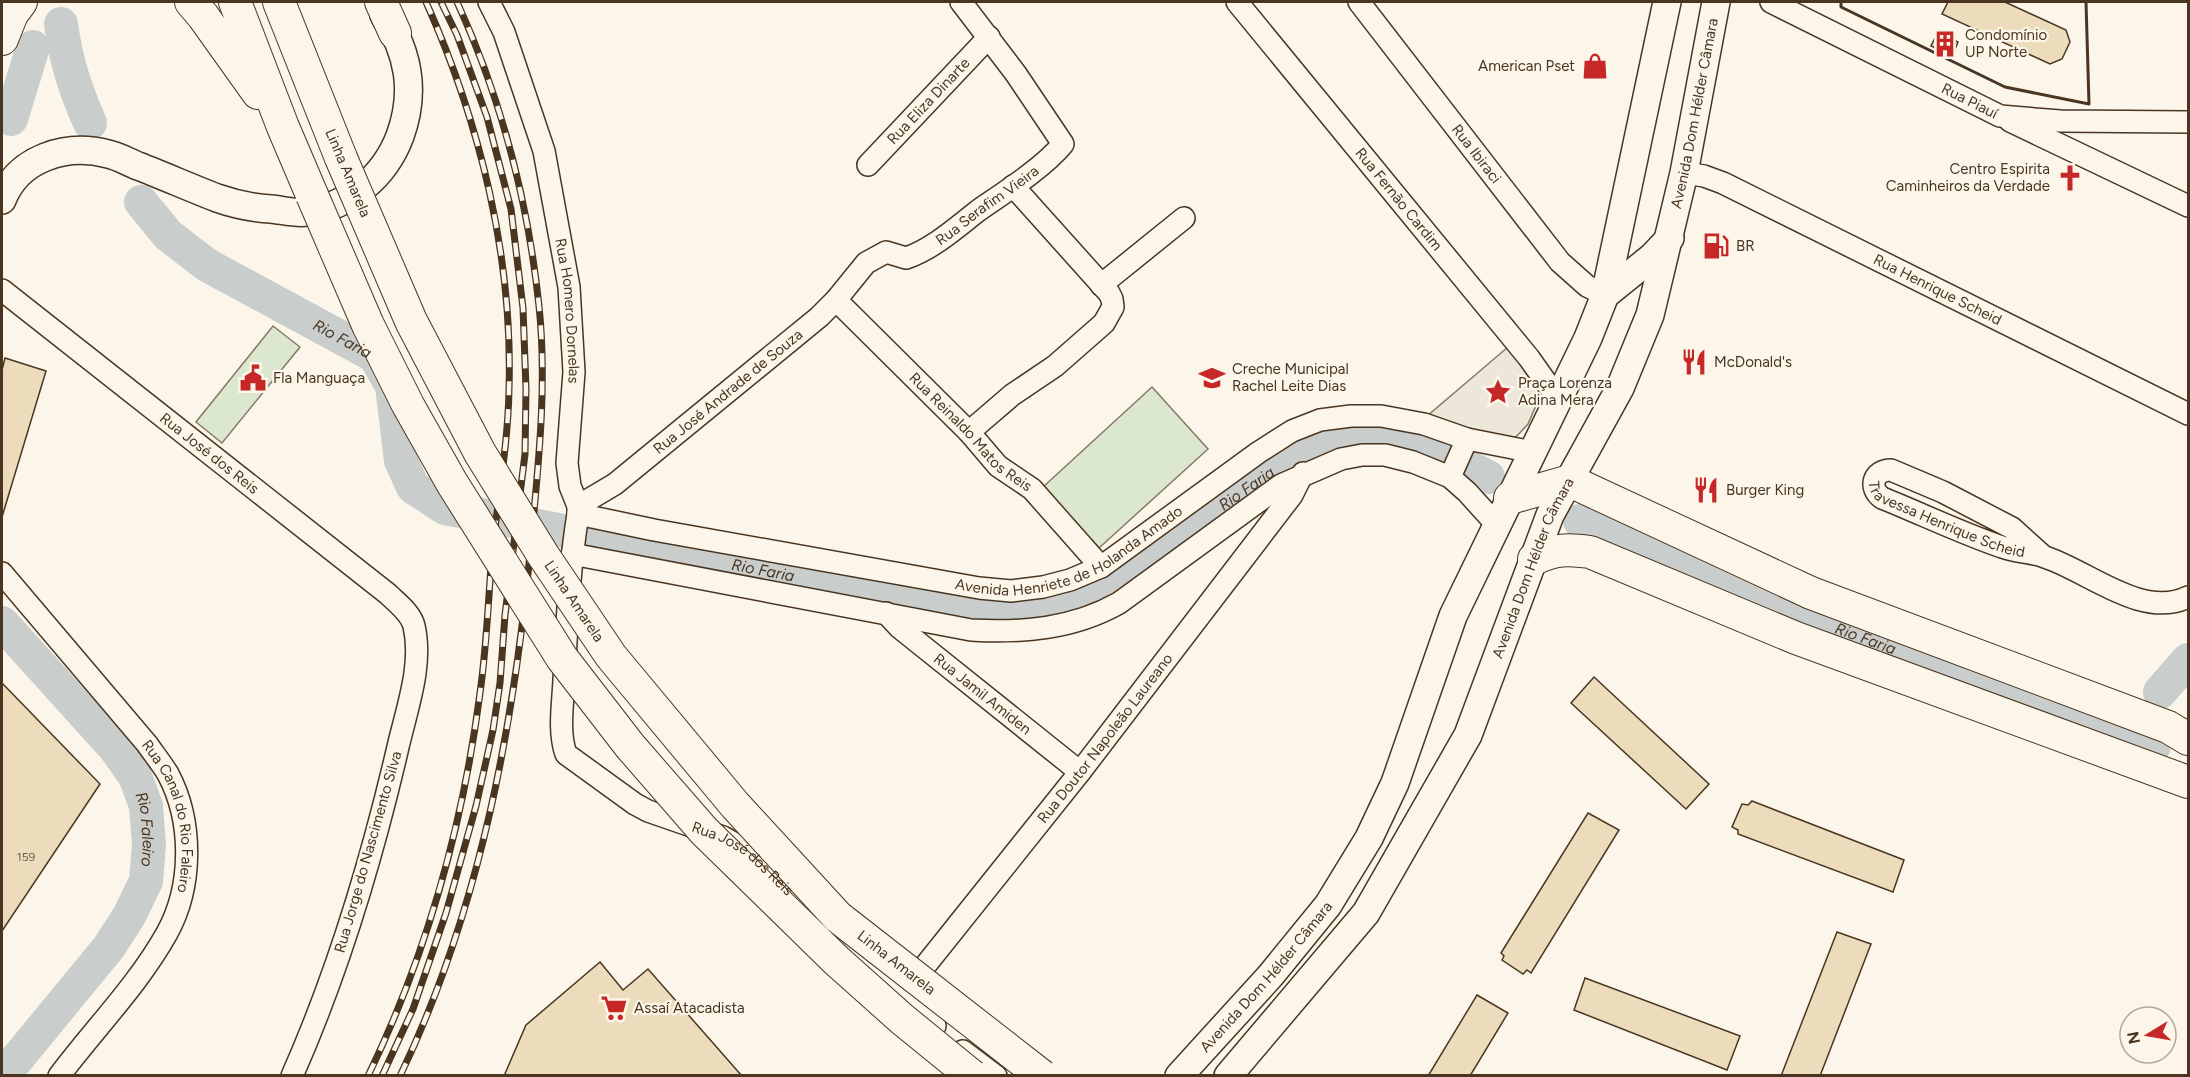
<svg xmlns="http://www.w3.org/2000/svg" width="2190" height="1077" viewBox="0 0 2190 1077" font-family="Figtree,sans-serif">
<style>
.green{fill:#dce7d0;stroke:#887966;stroke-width:1.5}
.parking{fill:#ede7d9;stroke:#887966;stroke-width:1.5}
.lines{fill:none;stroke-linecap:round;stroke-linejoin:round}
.river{stroke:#c9cecd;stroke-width:34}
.building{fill:#ecdcbc;stroke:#4a3520;stroke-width:1.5}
.minor-casing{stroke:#4a3520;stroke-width:24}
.major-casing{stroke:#4a3520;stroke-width:30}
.highway-casing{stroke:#4a3520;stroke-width:34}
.minor{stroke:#fbf6e9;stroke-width:21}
.major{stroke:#fbf6e9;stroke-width:27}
.highway{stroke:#fbf6e9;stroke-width:32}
.rail-casing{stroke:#4a3520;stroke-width:7}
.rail{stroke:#fbf6e9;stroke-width:4.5;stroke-dasharray:14;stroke-linecap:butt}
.highway-bridge-casing{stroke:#4a3520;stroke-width:34;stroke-linecap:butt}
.highway-bridge{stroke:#fbf6e9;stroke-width:32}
.wall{stroke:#4a3520;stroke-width:3}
.labels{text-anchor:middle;stroke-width:4.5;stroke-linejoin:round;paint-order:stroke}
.number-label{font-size:12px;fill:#725f47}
.poi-label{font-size:15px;fill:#4a3520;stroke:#fbf6e9;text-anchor:start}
.street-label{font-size:15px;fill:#4a3520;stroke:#fbf6e9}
.water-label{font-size:16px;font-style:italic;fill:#4a3520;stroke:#fbf6e9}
</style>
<rect width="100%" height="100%" fill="#fbf6e9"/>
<g class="green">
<polygon points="273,326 300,347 222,443 196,422"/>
<polygon points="1152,387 1208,449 1099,548 1043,487"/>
</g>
<polygon class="parking" points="1508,347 1541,394 1528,424 1517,436 1510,440 1426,417"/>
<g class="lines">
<g class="river">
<path d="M61,24c5,37 14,65 29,99"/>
<polyline points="11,119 33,47"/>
<path id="s1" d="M141,202l27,33 39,30 168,91 17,30 9,75 12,26 32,21 521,101 45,4 48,-8 45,-18 190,-132 37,-15 39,-4 44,4 74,37"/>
<path id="s2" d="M1580,521l152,68 387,142 35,15"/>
<path id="s3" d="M2,623l113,125 20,28 11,30 3,39 -3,36 -17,35 -20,31 -106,129"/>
<polyline points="2160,692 2188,660"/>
</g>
</g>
<g class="building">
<polygon points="1948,2 2005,2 2066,30 2070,42 2062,59 2050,64 1942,14"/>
<polygon points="1938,32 1958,42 1952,56 1931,46"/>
<polygon points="5,358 46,371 2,517 2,370"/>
<polygon points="1594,677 1709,784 1686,809 1571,703"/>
<polygon points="2,683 100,784 2,931"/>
<polygon points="1752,801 1904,860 1893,892 1738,834 1738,830 1732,827 1742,804 1748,805"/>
<polygon points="1588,813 1619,830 1531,973 1527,970 1523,974 1502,960 1504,956 1501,953"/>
<polygon points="1837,932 1871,944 1820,1076 1781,1076"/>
<polygon points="600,962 623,990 648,969 742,1076 504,1076 526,1025"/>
<polygon points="1585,978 1740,1036 1727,1070 1574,1010"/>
<polygon points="1477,995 1508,1013 1470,1076 1428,1076"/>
</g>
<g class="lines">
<g class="minor-casing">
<g id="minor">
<path id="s4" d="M489,2l15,30 40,119 25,136 5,85 -7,91 3,23 8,20v8c-9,55 -11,110 -14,166 -1,23 -6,52 2,74l69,50 13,7 75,26 26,15 84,82 102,92"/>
<path id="s5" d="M1237,2l292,356 29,41"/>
<path id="s6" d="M1359,2l201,260 27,24 18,9"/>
<path id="s7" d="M1771,2l229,114 60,5 128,1"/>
<polyline points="2010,121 2188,206"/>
<path id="s8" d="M868,165l121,-128"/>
<path id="s9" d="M1684,173l20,3 19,7 465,231"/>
<polyline points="1101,285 1184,218"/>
<path id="s10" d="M2,290l386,304c9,9 23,19 26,32 9,39 -7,82 -16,121 -26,112 -59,223 -106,329"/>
<path id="s11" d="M836,300l133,132 29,34 34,23 69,78"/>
<polyline points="969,432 1012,395 1055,366 1104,323 1113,307 1112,299 1109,293 1013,186"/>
<polyline points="1450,477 1467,439"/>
<path id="s12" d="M578,506l37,-22 204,-167 17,-17 30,-37 20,-11 20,6c27,-9 51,-31 73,-48 26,-18 64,-42 84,-66l-47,-70 -55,-72"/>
<path id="s13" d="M578,514l76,16 325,58 32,3 32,-4 27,-7 31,-13 158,-115 33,-21 28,-11 31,-4h30l43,8 43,15 66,13"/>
<path d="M572,554l399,76c51,3 102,-1 148,-27l162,-118 60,-26 21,-4h23l28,7 37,15 17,15 29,32"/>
<path id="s14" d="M2043,556l-31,-28 -69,-36 -52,-22c-18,0 -23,18 -9,28 40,16 79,35 120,49 13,5 27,5 40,9 44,13 99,64 146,41"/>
<path id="s15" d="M2,573l145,171c7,10 15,20 21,30 25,47 25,112 -1,159 -29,52 -72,95 -108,143"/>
<path id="s16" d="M886,613l14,15 180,144"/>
<path id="s17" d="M909,986l171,-214 212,-277 11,-22"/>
<polyline points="963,1051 996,1076"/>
</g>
</g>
<g class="major-casing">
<g id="major">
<path d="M2,200c16,-42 64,-57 106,-46 10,2 20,8 30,12 26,10 53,22 79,32 17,6 36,10 54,11 11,1 25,5 36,3 43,-6 78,-36 93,-76 16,-44 9,-83 -16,-121"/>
<polyline points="1605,295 1652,257 1670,238"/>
<path id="s18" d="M1179,1076l92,-101 57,-70 41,-67 26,-55 58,-167 135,-278 17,-43 62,-293"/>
<path id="s19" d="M1228,1076l138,-163 102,-178 82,-220 70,-127 30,-73 34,-142 32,-171"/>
</g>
</g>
<g class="highway-casing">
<g id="highway">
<polyline points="191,2 203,16 258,93"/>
<polyline points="235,2 283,127 312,195"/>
<polyline points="279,2 341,158"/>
<polyline points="381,2 395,33"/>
<polyline points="2,39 12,14 21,2"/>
<polyline points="1510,498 1570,481 1811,593 2168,727 2188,739"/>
<path d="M1534,559c21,-10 33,-10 56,-7l206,86 392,144"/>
</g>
</g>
<use href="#minor" class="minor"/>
<use href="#major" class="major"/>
<use href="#highway" class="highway"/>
<g class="rail-casing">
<g id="rail">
<path d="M368,1076c58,-120 95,-251 112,-383 6,-42 8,-85 11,-127 5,-59 17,-117 18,-177 4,-133 -29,-266 -83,-387"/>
<polyline points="382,1076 413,1009 446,913 476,806 493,730 500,683 505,615 525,454 526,389 523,308 511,209 487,117 457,35 441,2"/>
<path d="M400,1076c82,-171 115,-356 132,-543 7,-75 15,-151 7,-227 -11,-105 -38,-208 -82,-304"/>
</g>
</g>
<use href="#rail" class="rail"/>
<g class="highway-bridge-casing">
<g id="highway-bridge">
<path id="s20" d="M341,158l70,163 69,132 63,102 68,101 124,149 103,112 204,159"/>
<polyline points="312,195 368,325 408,405 452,483 562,658 630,746 704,831 837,961 902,1019 972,1076"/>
</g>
</g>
<use href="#highway-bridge" class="highway-bridge"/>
<polyline class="wall" points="1841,2 1841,7 2005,87 2089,104 2086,2"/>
</g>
<defs>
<g id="building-bare" transform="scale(2.07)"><path d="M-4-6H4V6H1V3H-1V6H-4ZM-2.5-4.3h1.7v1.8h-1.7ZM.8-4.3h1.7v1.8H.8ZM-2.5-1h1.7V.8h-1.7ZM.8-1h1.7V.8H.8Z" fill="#c62828" stroke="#fbf6e9" stroke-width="2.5" paint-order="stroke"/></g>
<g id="shop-bare" transform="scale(2.07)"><path d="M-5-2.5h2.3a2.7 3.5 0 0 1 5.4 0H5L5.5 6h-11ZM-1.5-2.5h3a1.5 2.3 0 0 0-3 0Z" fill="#c62828" stroke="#fbf6e9" stroke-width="2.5" paint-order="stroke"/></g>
<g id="church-bare" transform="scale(2.07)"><path d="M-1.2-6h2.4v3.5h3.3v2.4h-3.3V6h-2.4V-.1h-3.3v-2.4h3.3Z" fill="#c62828" stroke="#fbf6e9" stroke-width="2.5" paint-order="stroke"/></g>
<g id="fuel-bare" transform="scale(2.07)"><path d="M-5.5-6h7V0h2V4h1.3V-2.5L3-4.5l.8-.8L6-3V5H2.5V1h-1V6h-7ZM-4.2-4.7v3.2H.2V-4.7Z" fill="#c62828" stroke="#fbf6e9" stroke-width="2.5" paint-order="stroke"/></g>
<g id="restaurant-bare" transform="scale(2.07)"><path d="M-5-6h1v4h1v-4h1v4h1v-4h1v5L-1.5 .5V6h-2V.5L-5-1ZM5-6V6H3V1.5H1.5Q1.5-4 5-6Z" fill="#c62828" stroke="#fbf6e9" stroke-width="2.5" paint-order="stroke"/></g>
<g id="civic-bare" transform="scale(2.07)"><path d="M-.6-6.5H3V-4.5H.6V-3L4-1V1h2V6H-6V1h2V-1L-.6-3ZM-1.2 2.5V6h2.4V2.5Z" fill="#c62828" stroke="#fbf6e9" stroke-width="2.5" paint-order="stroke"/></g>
<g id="school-bare" transform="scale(2.07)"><path d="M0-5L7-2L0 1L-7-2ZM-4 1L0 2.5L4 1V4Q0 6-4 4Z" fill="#c62828" stroke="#fbf6e9" stroke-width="2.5" paint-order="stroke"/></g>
<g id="sight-bare" transform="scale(2.07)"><path d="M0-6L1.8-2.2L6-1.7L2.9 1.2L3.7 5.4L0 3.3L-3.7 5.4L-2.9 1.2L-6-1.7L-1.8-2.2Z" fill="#c62828" stroke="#fbf6e9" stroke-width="2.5" paint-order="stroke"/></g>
<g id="supermarket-bare" transform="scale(2.07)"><path d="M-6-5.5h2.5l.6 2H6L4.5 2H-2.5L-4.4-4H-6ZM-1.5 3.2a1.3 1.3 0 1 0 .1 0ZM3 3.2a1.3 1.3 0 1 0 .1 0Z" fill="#c62828" stroke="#fbf6e9" stroke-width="2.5" paint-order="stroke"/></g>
</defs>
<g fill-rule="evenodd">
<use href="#building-bare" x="1945" y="44"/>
<use href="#shop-bare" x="1595" y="66"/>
<use href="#church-bare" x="2070" y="178"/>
<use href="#fuel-bare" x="1716" y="246"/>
<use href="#restaurant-bare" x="1694" y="362"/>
<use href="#civic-bare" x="253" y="378"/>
<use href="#school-bare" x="1212" y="378"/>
<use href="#sight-bare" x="1498" y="392"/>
<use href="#restaurant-bare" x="1706" y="490"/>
<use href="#supermarket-bare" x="614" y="1008"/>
</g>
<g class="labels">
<g class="number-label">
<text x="26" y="861">159</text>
</g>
<g class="poi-label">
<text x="1965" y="40">Condomínio<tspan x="1965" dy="17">UP Norte</tspan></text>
<text x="1575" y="71" text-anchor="end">American Pset</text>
<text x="2050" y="174" text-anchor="end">Centro Espirita<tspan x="2050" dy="17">Caminheiros da Verdade</tspan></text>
<text x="1736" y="251">BR</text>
<text x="1714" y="367">McDonald's</text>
<text x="1232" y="374">Creche Municipal<tspan x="1232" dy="17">Rachel Leite Dias</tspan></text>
<text x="273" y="383">Fla Manguaça</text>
<text x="1518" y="388">Praça Lorenza<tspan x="1518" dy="17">Adina Mera</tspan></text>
<text x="1726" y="495">Burger King</text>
<text x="634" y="1013">Assaí Atacadista</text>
</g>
<g class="street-label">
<text dy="5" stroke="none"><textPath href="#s7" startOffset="222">Rua Piauí</textPath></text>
<text dy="5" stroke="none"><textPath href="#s8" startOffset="88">Rua Eliza Dinarte</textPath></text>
<text dy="5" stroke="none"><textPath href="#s19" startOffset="1084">Avenida Dom Hélder Câmara</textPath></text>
<text dy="5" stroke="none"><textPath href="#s6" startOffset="192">Rua Ibiraci</textPath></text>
<text transform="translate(348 173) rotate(67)" y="5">Linha Amarela</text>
<text dy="5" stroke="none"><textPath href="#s5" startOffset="255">Rua Fernão Cardim</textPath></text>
<text dy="5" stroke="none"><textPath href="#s12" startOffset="519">Rua Serafim Vieira</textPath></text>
<text dy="5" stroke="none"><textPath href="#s9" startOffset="280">Rua Henrique Scheid</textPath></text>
<text dy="5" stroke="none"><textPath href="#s4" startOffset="321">Rua Homero Dornelas</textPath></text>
<text dy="5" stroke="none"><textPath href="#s12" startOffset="189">Rua José Andrade de Souza</textPath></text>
<text dy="5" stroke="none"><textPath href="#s11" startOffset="189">Rua Reinaldo Matos Reis</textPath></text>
<text dy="5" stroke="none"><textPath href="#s10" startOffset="264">Rua José dos Reis</textPath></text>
<text dy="5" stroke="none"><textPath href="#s14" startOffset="284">Travessa Henrique Scheid</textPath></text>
<text dy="5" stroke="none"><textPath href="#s13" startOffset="508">Avenida Henriete de Holanda Amado</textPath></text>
<text dy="5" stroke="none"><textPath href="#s19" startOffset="598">Avenida Dom Hélder Câmara</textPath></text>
<text dy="5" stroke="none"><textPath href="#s20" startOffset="502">Linha Amarela</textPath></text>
<text dy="5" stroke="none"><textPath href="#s16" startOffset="126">Rua Jamil Amiden</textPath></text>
<text dy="5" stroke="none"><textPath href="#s17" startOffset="316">Rua Doutor Napoleão Laureano</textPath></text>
<text dy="5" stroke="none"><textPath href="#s15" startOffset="302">Rua Canal do Rio Faleiro</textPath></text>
<text transform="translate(368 852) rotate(-74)" y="5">Rua Jorge do Nascimento Silva</text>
<text dy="5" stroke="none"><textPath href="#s4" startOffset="975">Rua José dos Reis</textPath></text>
<text dy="5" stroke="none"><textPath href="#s20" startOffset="988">Linha Amarela</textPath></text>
<text dy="5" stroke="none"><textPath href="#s18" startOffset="132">Avenida Dom Hélder Câmara</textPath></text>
</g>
<g class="water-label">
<text dy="6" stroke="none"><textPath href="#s1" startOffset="246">Rio Faria</textPath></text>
<text dy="6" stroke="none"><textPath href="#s1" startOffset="1306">Rio Faria</textPath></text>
<text dy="6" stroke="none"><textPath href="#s1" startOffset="784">Rio Faria</textPath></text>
<text dy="6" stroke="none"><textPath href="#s2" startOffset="309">Rio Faria</textPath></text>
<text dy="6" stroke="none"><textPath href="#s3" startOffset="258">Rio Faleiro</textPath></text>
</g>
</g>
<rect width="2190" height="1077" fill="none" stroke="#4a3520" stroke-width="6"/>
<g transform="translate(2148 1035) rotate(259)"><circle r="28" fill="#fbf6e9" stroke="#b4a999" stroke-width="1.5"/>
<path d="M0-4.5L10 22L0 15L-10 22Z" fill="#c62828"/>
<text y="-9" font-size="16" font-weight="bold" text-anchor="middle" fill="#4a3520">N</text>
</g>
</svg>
